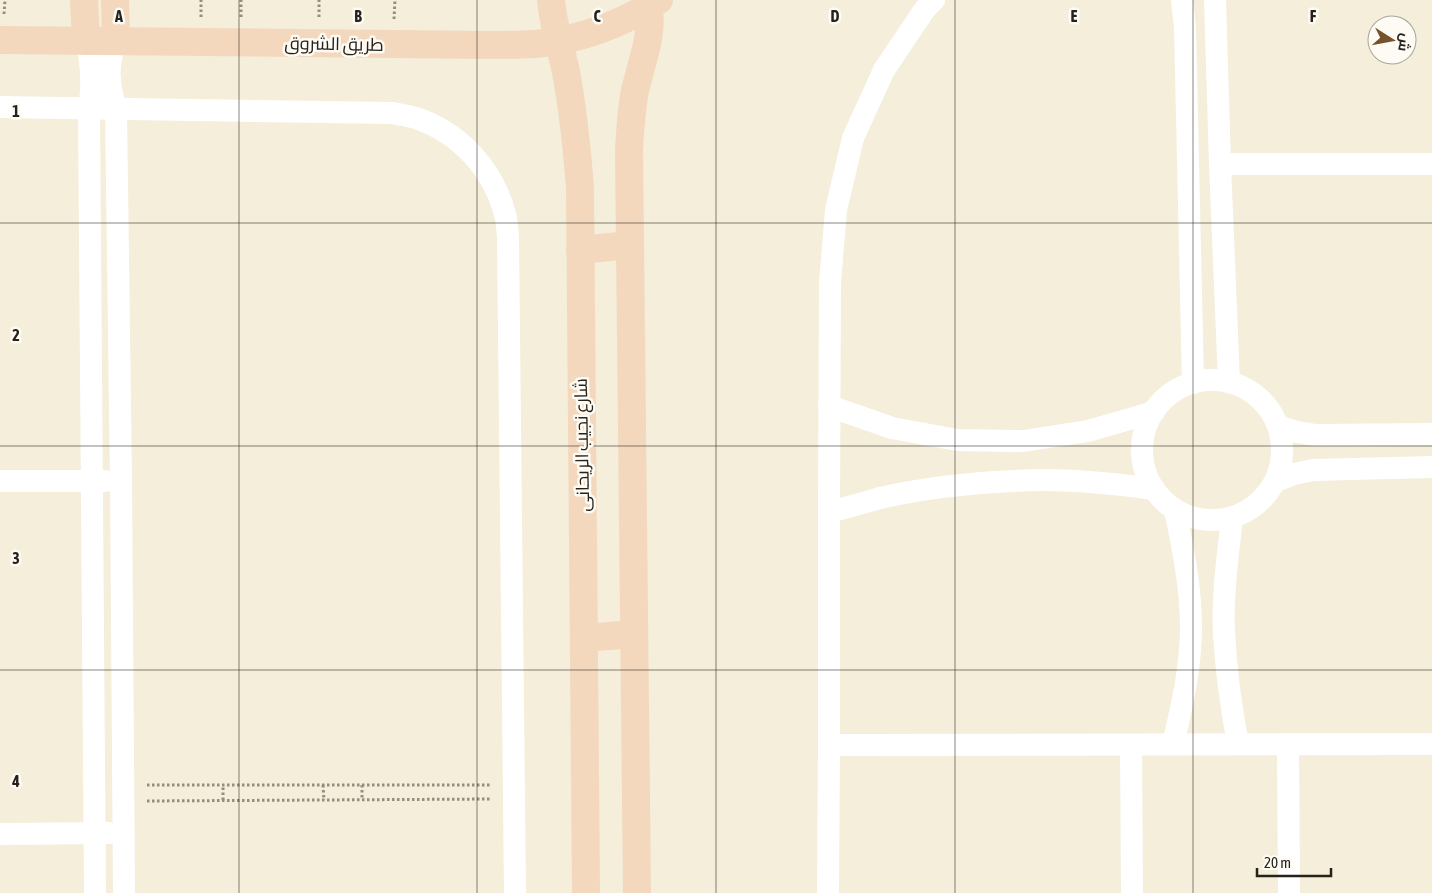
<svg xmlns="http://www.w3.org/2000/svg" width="1432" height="893" viewBox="0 0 1432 893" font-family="'Asap Condensed',Cairo,sans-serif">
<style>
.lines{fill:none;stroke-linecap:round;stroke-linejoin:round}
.path{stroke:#928e80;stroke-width:3;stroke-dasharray:2.5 2.5;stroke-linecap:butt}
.street{stroke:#fff;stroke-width:22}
.secondary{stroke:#f3d8bd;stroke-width:28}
.grid{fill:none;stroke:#25221b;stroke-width:1;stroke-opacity:0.55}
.labels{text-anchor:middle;stroke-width:5;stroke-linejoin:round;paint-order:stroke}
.street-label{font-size:18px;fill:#25221b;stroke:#fefbf4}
.grid-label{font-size:16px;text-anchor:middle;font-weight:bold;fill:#25221b;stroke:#fefbf4;stroke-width:5;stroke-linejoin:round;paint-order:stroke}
</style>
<rect width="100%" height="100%" fill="#f4eedb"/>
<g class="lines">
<g class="path">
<polyline points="4,14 5,0"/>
<polyline points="201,17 201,0"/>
<polyline points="241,17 241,0"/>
<polyline points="319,17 319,0"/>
<polyline points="394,19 395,0"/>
<polyline points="147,785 490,785"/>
<polyline points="323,785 324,800"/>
<polyline points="362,785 362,800"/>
<polyline points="223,800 223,785"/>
<polyline points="147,801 491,799"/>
</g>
<g class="street">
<polyline points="1182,0 1185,27 1193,383"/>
<polyline points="1215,0 1220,164 1229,382"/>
<path d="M86,41c6,23 7,44 3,67l6,785"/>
<path d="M116,41c-9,24 -8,42 0,67l5,373 3,412"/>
<path d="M0,107l393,6c8,2 16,3 23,5 44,15 77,51 89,96 2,7 2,15 3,23l7,656"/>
<polyline points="1220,164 1432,164"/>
<circle cx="1212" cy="450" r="70"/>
<polyline points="829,406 892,428 957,440 1023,441 1088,431 1154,412"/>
<polyline points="1278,426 1297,432 1316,435 1432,434"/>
<polyline points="0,481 105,481"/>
<polyline points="1276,481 1294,474 1313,470 1432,467"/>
<path d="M829,512c17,-4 34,-9 51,-14 53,-12 109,-17 163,-18 37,0 74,4 111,9"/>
<path d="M1232,518c-4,38 -10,76 -8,115 2,38 7,74 14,111"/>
<path d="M1173,744c9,-38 18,-77 18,-117 0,-40 -8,-78 -16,-117"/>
<polyline points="1288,744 1289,893"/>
<polyline points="829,745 1432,744"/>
<polyline points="1131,745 1132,893"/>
<polyline points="0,834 109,833"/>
<polyline points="828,893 829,745 829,512 830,283 836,210 853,138 884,70 925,9 934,0"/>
</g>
<g class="secondary">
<polyline points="84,0 86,41"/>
<polyline points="115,0 116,41"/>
<path d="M551,0c2,25 10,48 15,72 7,38 11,77 14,116l6,705"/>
<path d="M0,40l488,5c16,0 31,0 47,-1 44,-4 87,-20 124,-44"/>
<polyline points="580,250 630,245"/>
<polyline points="584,638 634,634"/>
<path d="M637,893l-8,-743c1,-18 2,-36 5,-54 6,-32 22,-64 13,-96"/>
</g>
</g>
<path class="grid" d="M239,0v893M477,0v893M716,0v893M955,0v893M1193,0v893M0,223h1432M0,446h1432M0,670h1432"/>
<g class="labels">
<g class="street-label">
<text transform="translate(334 44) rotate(1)" y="6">طريق الشروق</text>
<text transform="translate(582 445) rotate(-91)" y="6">شارع نجيب الريحانى</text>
</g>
</g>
<g class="grid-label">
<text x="119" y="22">A</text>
<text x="358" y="22">B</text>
<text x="597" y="22">C</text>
<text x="835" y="22">D</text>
<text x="1074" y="22">E</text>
<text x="1313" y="22">F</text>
<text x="16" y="117">1</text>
<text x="16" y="341">2</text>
<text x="16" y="564">3</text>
<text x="16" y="787">4</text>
</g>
<g transform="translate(1392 40) rotate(101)"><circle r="24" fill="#fefbf4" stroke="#a7a49d"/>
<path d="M0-4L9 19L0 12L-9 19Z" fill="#75522b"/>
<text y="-8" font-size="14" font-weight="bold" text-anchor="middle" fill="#25221b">ش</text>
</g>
<path d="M1257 868v8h74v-8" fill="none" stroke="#25221b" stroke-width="2.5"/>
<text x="1264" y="868" font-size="15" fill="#25221b" stroke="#fefbf4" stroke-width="4" paint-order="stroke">20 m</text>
</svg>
